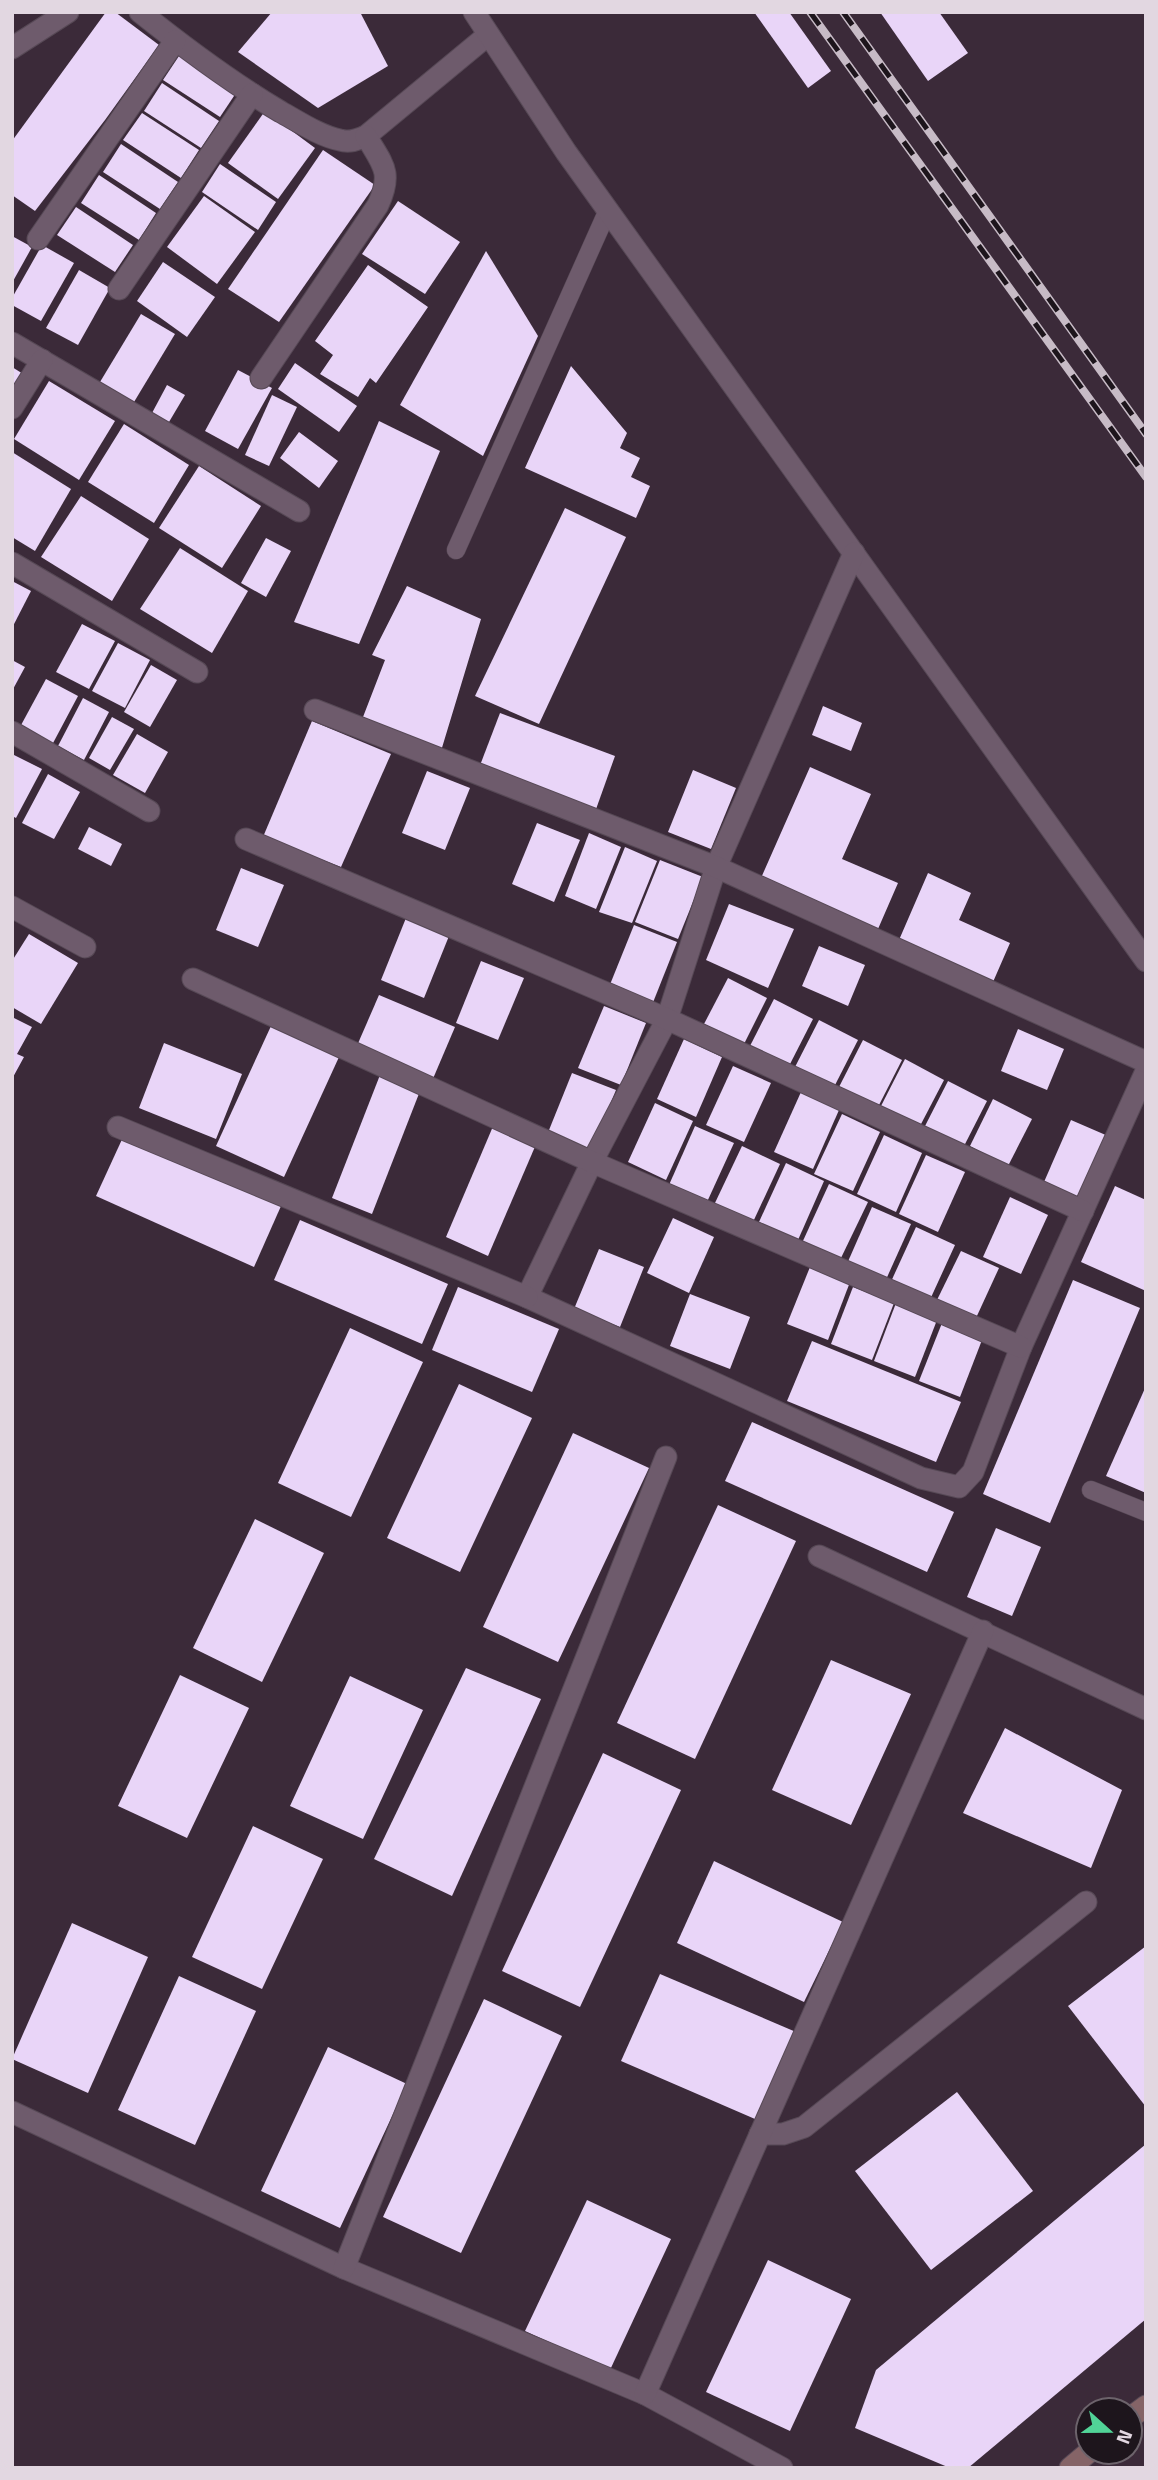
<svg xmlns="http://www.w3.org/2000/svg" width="1158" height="2480" viewBox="0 0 1158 2480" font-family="'Titillium Web',sans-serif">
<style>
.building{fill:#e9d5f8}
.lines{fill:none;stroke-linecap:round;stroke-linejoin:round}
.service-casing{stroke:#574956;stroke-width:19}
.minor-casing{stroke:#574956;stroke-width:23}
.secondary-casing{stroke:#574956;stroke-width:23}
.service{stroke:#6e5b6c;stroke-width:18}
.minor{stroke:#6e5b6c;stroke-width:21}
.secondary{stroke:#856467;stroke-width:21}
.rail-casing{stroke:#c7bbc6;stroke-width:8}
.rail{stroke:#1d151c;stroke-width:5;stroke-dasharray:16;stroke-linecap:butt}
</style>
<rect width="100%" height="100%" fill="#3b2a39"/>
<g class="building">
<polygon points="106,12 115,12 159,45 105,120 35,211 12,195 12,141"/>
<polygon points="272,12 360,12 388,66 318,108 238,52"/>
<polygon points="754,12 789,12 831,71 808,88"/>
<polygon points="880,12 939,12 968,53 928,81"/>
<polygon points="181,53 238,90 220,117 163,80"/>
<polygon points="162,83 219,121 201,148 144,111"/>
<polygon points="265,111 315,148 278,199 228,163"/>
<polygon points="142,113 199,150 181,178 123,140"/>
<polygon points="121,144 178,182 160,209 103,172"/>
<polygon points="323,150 375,185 279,322 228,289"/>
<polygon points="220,164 276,202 258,230 202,192"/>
<polygon points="99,175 156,213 139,240 81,203"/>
<polygon points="204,196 255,232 217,284 167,247"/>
<polygon points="398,201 460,242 425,294 362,254"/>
<polygon points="76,207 133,245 115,272 57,235"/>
<polygon points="12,236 32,247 12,283"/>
<polygon points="42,245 74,263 41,321 12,305 12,298"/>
<polygon points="486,251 538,336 483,456 400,405"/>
<polygon points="163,262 215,297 187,337 137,301"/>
<polygon points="368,265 428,307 376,383 370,378 358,397 320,374 333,355 315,341"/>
<polygon points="79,270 110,288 78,345 46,328"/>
<polygon points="141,314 175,334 134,402 100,382"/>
<polygon points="295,363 357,406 339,432 278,389"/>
<polygon points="571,366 627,433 620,448 640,458 631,477 650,486 636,518 525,468"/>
<polygon points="12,367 28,377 12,402"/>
<polygon points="238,370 272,388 238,449 205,431"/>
<polygon points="49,381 115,421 79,480 14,439"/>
<polygon points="167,385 185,395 169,422 152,413"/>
<polygon points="272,395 297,407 269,466 245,455"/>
<polygon points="379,421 440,451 359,644 294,622"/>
<polygon points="124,424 189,465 154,523 88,482"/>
<polygon points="299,432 338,461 319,488 280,458"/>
<polygon points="12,452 71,489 35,551 12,537"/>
<polygon points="199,466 261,506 222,568 159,528"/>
<polygon points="81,496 149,539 112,601 41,557"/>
<polygon points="565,508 626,537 539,724 475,696"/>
<polygon points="266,538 291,551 266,597 241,583"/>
<polygon points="180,548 248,591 212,653 140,609"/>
<polygon points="12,581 31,591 12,628"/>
<polygon points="407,586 481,619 441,751 363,717 385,660 372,655"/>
<polygon points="82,624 115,641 89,689 56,672"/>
<polygon points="118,643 150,660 125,708 92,691"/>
<polygon points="12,660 25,667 12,691"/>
<polygon points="151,665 177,680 150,727 124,712"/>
<polygon points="46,679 78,696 52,745 20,727"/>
<polygon points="83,698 109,712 84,760 58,746"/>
<polygon points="823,706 862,723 851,751 812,735"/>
<polygon points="500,713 615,756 595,812 479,768"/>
<polygon points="112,717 134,729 110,770 89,758"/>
<polygon points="312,721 391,754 341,867 263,837"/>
<polygon points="137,734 168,752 145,793 113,775"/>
<polygon points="12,754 42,769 16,818 12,816"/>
<polygon points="810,767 871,794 842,859 898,883 878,929 761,878"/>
<polygon points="693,770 736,788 711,849 668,832"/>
<polygon points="427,771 470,788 445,850 402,833"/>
<polygon points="48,774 80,792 54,839 22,823"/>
<polygon points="537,823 580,840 554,902 512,884"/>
<polygon points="89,827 122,844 111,866 78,849"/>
<polygon points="589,833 621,847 596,909 565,896"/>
<polygon points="625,847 657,861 632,923 599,912"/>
<polygon points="660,860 703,877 678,939 635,922"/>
<polygon points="241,868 284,885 258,947 216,930"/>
<polygon points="928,873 971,893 959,920 1010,943 993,982 899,940"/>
<polygon points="729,904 794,929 768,988 706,960"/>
<polygon points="406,918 449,936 424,998 381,980"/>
<polygon points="634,925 677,942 652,1005 609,987"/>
<polygon points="29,934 78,963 41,1024 12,1007 12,961"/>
<polygon points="819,946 865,965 848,1006 802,986"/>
<polygon points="481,961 524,978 498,1040 456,1023"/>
<polygon points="728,978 767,998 744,1044 704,1024"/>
<polygon points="379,995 455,1027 432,1081 356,1048"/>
<polygon points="774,999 813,1019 789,1066 750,1046"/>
<polygon points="604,1006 646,1023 621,1085 578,1068"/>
<polygon points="12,1017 32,1027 17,1054 24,1057 12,1079"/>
<polygon points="819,1020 858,1040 834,1087 795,1067"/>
<polygon points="271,1026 339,1057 284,1177 216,1146"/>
<polygon points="1018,1029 1064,1049 1047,1090 1001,1071"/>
<polygon points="684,1039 722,1057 696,1117 657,1099"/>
<polygon points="863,1040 902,1060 878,1107 839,1087"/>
<polygon points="164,1043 242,1074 216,1139 139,1108"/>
<polygon points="905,1059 944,1080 920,1126 881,1106"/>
<polygon points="733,1066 771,1083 744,1142 706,1125"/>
<polygon points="572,1073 616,1090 590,1153 547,1135"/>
<polygon points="380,1075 420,1091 372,1214 332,1198"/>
<polygon points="948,1081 987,1101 963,1148 924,1128"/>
<polygon points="801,1092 839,1110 813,1169 774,1152"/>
<polygon points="993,1099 1032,1119 1008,1166 970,1146"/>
<polygon points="655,1103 693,1121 666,1180 628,1162"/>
<polygon points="842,1114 880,1132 853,1191 814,1174"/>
<polygon points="1071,1120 1108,1136 1081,1198 1044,1182"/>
<polygon points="494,1124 537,1142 488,1256 446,1237"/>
<polygon points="695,1126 734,1143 707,1202 669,1185"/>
<polygon points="124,1135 281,1206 254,1267 96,1196"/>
<polygon points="884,1135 922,1153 896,1212 857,1194"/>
<polygon points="742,1146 780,1164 753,1222 714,1205"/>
<polygon points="926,1155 965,1172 938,1232 899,1214"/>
<polygon points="786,1163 824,1181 798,1240 759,1222"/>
<polygon points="829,1184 868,1202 840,1260 802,1243"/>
<polygon points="1115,1186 1146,1200 1146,1291 1081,1262"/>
<polygon points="1010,1197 1048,1215 1021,1274 983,1257"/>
<polygon points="872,1207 911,1224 884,1284 846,1266"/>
<polygon points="673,1218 714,1237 689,1293 647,1273"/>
<polygon points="300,1220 448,1284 422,1344 274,1280"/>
<polygon points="916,1227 955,1245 928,1304 889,1286"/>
<polygon points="599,1249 644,1267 620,1327 574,1309"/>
<polygon points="961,1251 999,1268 976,1318 937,1300"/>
<polygon points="810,1267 850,1282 828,1340 787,1324"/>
<polygon points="1073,1280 1140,1308 1050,1523 983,1494"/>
<polygon points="458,1287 559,1329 532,1392 432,1350"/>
<polygon points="853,1287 894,1303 872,1360 831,1344"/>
<polygon points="690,1294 750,1317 730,1369 670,1346"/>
<polygon points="896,1303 937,1320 915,1377 874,1361"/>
<polygon points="942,1323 982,1340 960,1397 919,1381"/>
<polygon points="350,1328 423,1362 351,1517 278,1483"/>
<polygon points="812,1341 961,1402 936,1462 787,1401"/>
<polygon points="459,1384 532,1418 460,1572 387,1538"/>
<polygon points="1146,1386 1146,1493 1106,1476"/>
<polygon points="752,1422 954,1512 927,1572 725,1481"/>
<polygon points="573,1433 649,1468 558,1662 483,1627"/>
<polygon points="718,1505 796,1541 695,1759 617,1723"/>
<polygon points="255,1519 324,1553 262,1682 193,1648"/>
<polygon points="996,1528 1041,1547 1012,1616 967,1597"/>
<polygon points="831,1660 911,1694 851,1825 772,1790"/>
<polygon points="466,1668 541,1699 452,1896 374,1859"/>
<polygon points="180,1675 249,1708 187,1838 118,1806"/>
<polygon points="350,1676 423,1710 363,1839 290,1806"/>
<polygon points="1005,1728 1122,1790 1091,1868 963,1813"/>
<polygon points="603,1753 681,1790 580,2007 502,1971"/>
<polygon points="253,1826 323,1859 262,1989 192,1957"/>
<polygon points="714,1861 843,1922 804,2002 677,1943"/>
<polygon points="72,1923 148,1957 88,2093 12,2059"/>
<polygon points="1146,1946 1146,2107 1068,2006"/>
<polygon points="660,1974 796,2032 755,2119 621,2061"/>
<polygon points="179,1976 256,2011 195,2145 118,2110"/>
<polygon points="484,1999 562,2036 461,2253 383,2217"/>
<polygon points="328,2047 407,2084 340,2228 261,2191"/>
<polygon points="957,2092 1033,2191 931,2270 855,2171"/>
<polygon points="1146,2144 1146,2319 968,2468 950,2468 855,2428 876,2370"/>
<polygon points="587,2200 671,2239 610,2370 525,2331"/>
<polygon points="768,2260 851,2299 790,2431 706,2392"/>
</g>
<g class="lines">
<g class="service-casing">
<g id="service">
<polyline points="456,550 608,210"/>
<polyline points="1091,1490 1146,1512"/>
</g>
</g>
<g class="minor-casing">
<g id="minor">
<path d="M140,12c45,36 92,71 141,100 18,10 39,24 59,28 9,3 17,0 26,-4l122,-101"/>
<polyline points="474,12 566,152 1146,961"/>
<polyline points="12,48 68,12"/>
<polyline points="38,239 175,41"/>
<polyline points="119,289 252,94"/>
<polyline points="12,343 299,511"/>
<path d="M261,378l117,-173c15,-33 5,-40 -12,-69"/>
<polyline points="12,408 42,360"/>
<polyline points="854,553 716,867 667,1019 592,1162 527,1297 921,1478 959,1487 973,1472 1021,1347 1146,1071"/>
<polyline points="12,563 197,672"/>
<polyline points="315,710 716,867 1146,1062"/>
<polyline points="12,732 149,811"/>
<polyline points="246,839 667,1019 1083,1211"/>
<polyline points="12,907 85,947"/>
<polyline points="193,979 592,1162 1021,1347"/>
<polyline points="118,1127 527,1297"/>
<polyline points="819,1556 1146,1709"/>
<polyline points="12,2112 344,2268 645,2394 782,2468"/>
<polyline points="760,2134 783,2134 804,2127 1086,1902"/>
<polyline points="344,2268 666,1457"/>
<polyline points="645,2394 983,1631"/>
</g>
</g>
<g class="secondary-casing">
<g id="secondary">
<polyline points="1130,2418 1146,2406"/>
<polyline points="1070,2468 1089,2452"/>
</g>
</g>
<use href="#service" class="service"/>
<use href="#minor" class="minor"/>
<use href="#secondary" class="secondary"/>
<g class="rail-casing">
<g id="rail">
<polyline points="810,12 1146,477"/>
<polyline points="843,12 1146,434"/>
</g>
</g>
<use href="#rail" class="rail"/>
</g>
<rect width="1158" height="2480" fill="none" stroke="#e2d7e1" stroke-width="28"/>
<g transform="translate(1109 2431) rotate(111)"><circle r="33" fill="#1d151c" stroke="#6c636b" stroke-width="2"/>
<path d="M0-5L12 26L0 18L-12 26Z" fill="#51d397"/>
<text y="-10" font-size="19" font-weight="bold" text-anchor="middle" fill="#e2d7e1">N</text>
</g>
</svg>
